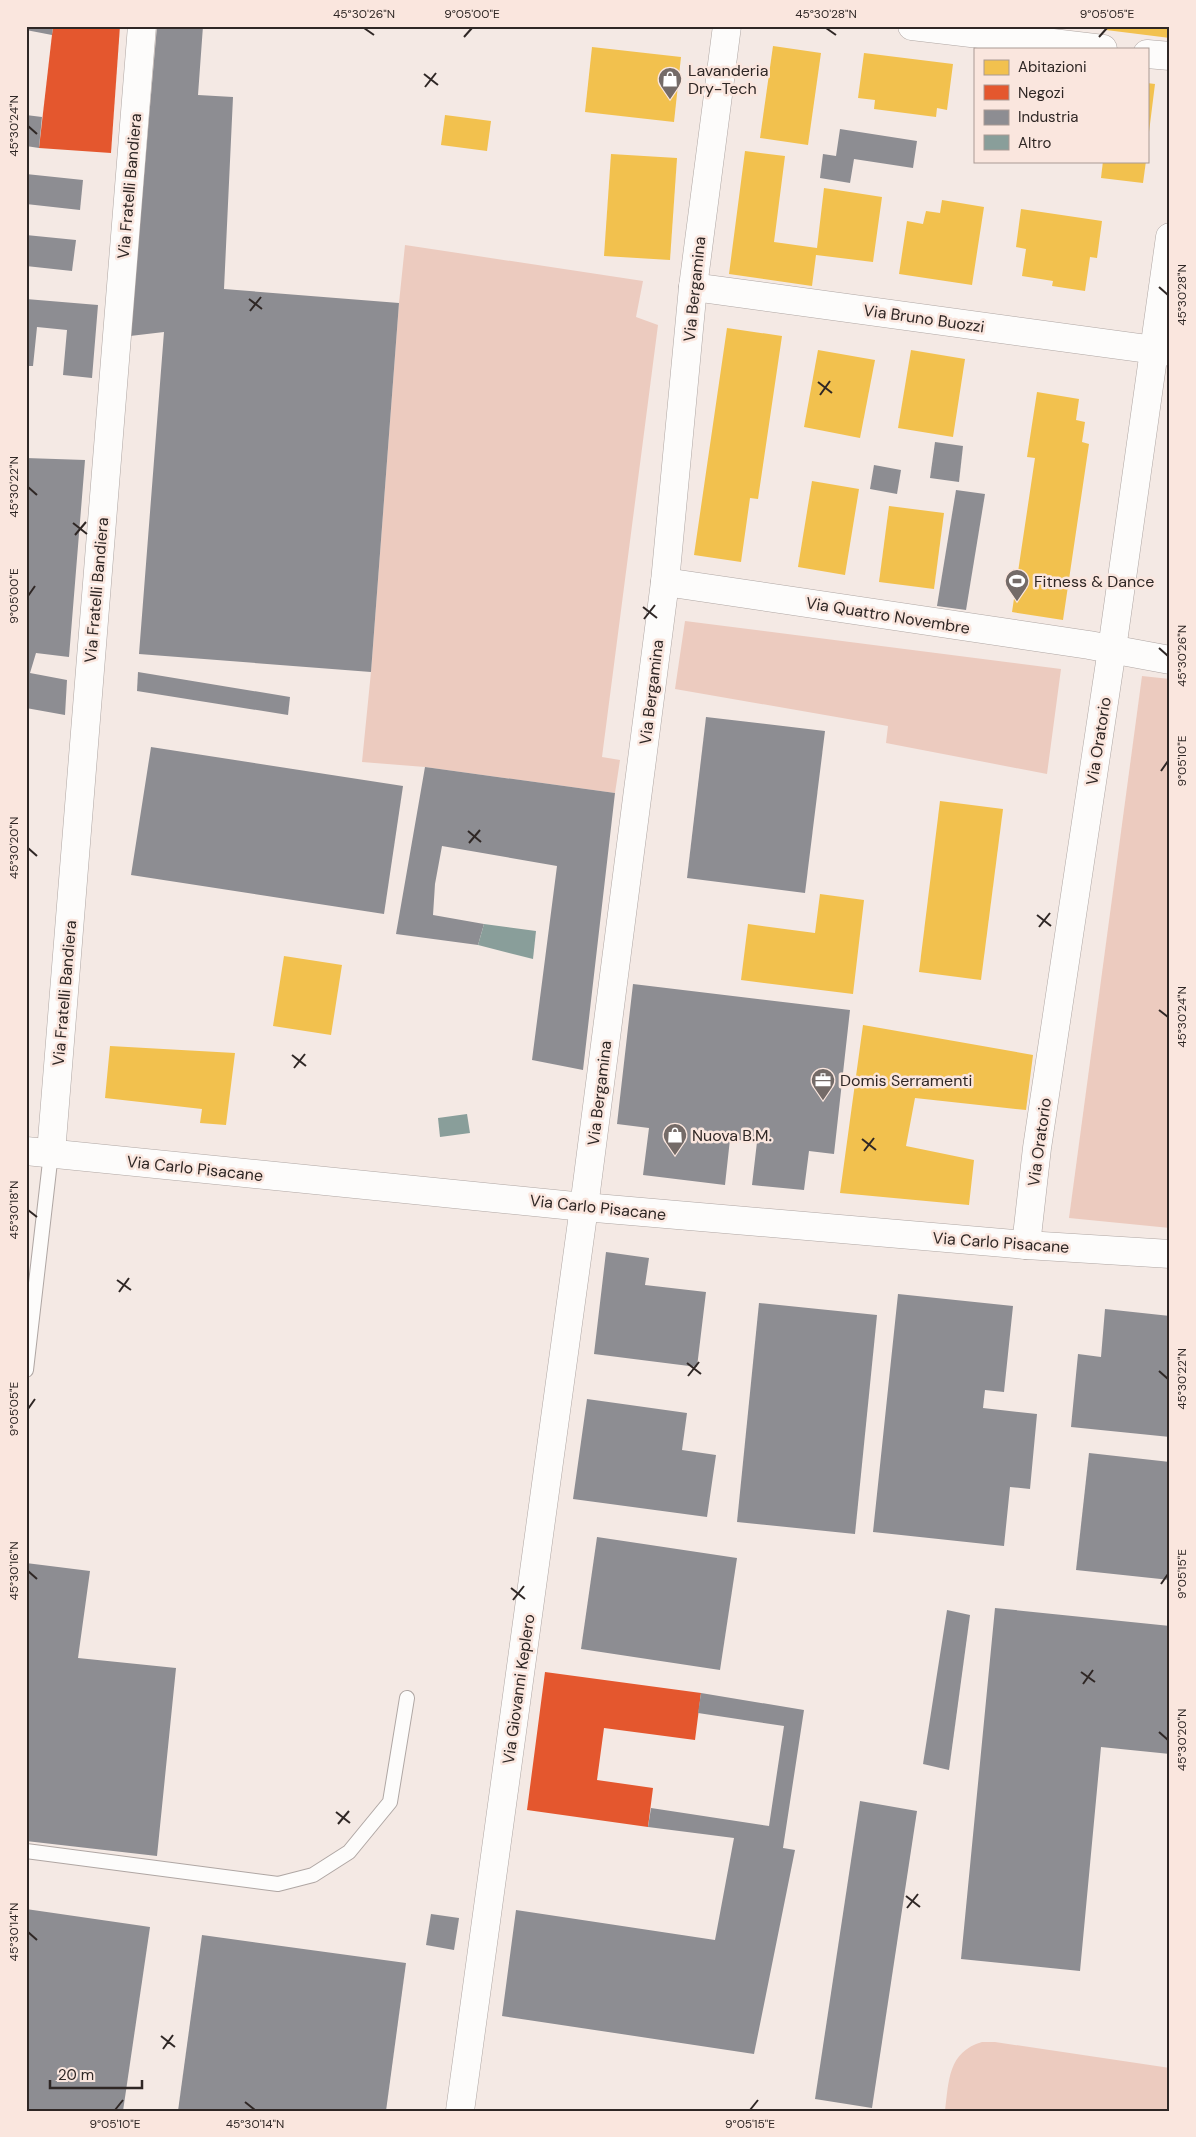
<svg xmlns="http://www.w3.org/2000/svg" width="1196" height="2137" viewBox="0 0 1196 2137" font-family="'DM Sans',sans-serif">
<style>
.green{fill:#eccbbf}
.homes{fill:#f2c14e}
.shops{fill:#e4572e}
.industry{fill:#8d8d92}
.building{fill:#899e9a}
.lines{fill:none;stroke-linecap:round;stroke-linejoin:round}
.service-casing{stroke:#afa6a3;stroke-width:16}
.minor-casing{stroke:#afa6a3;stroke-width:29}
.tertiary-casing{stroke:#afa6a3;stroke-width:29}
.service{stroke:#fdfcfb;stroke-width:14}
.minor{stroke:#fdfcfb;stroke-width:28}
.tertiary{stroke:#fdfcfb;stroke-width:28}
.ticks{fill:none;stroke:#2f2725;stroke-width:2}
.labels{text-anchor:middle;stroke-width:5;stroke-linejoin:round;paint-order:stroke}
.poi-label{font-size:16px;fill:#2f2725;stroke:#fae6de;text-anchor:start}
.street-label{font-size:16px;fill:#2f2725;stroke:#fae6de}
.neatline{fill:none;stroke:#2f2725;stroke-width:2}
.ticks-label{font-size:12px;text-anchor:middle;fill:#2f2725}
</style>
<rect width="100%" height="100%" fill="#f4e9e4"/>
<g class="green">
<polygon points="405,245 643,281 636,317 658,325 602,757 620,760 615,793 425,767 362,762 371,672 399,303"/>
<polygon points="685,621 1061,669 1047,774 886,743 888,726 675,689"/>
<polygon points="1142,676 1170,679 1170,1228 1069,1218"/>
<path d="M982,2042h13l175,26v43h-225c4,-31 3,-59 37,-69z"/>
</g>
<g class="homes">
<polygon points="1107,26 1170,26 1170,38 1106,30"/>
<polygon points="773,46 821,53 808,145 760,138"/>
<polygon points="592,47 681,57 674,122 585,112"/>
<polygon points="864,53 953,64 947,110 937,108 936,117 874,109 875,100 858,98"/>
<polygon points="1147,83 1155,84 1148,140 1147,140"/>
<polygon points="445,115 491,121 487,151 441,145"/>
<polygon points="745,151 785,156 774,242 817,248 824,188 882,197 873,262 816,255 812,286 729,274"/>
<polygon points="611,154 677,158 670,260 604,256"/>
<polygon points="1103,161 1146,161 1143,183 1101,178"/>
<polygon points="942,200 984,207 972,285 899,274 907,221 923,224 926,211 940,213"/>
<polygon points="1021,209 1102,221 1097,258 1090,257 1085,291 1052,286 1053,281 1022,276 1026,249 1016,247"/>
<polygon points="727,328 782,336 758,499 750,498 741,562 694,555"/>
<polygon points="818,350 875,360 860,438 804,427"/>
<polygon points="911,350 965,359 953,437 898,428"/>
<polygon points="1037,392 1079,399 1076,420 1085,422 1082,442 1089,444 1063,620 1012,612 1035,458 1027,457"/>
<polygon points="812,481 859,489 845,575 798,567"/>
<polygon points="889,506 944,513 934,589 879,582"/>
<polygon points="940,801 1003,809 981,980 919,972"/>
<polygon points="820,894 864,900 853,994 741,980 748,924 815,933"/>
<polygon points="284,956 342,965 331,1035 273,1026"/>
<polygon points="863,1025 1033,1055 1026,1110 915,1098 906,1146 974,1160 969,1205 840,1193"/>
<polygon points="110,1046 235,1053 226,1125 200,1123 202,1109 105,1098"/>
</g>
<g class="shops">
<polygon points="53,26 120,26 111,153 39,148"/>
<polygon points="545,1672 701,1693 695,1740 604,1728 597,1780 653,1788 648,1827 527,1810"/>
</g>
<g class="industry">
<polygon points="26,26 53,26 52,35 26,30"/>
<polygon points="157,26 203,26 198,95 233,97 224,289 399,303 371,672 139,654 164,332 130,336"/>
<polygon points="26,115 42,117 39,148 26,146"/>
<polygon points="840,129 917,141 913,168 854,159 850,183 820,178 823,154 836,156"/>
<polygon points="26,174 83,180 80,210 26,204"/>
<polygon points="26,235 76,240 72,271 26,266"/>
<polygon points="26,299 98,305 92,378 63,375 67,330 37,327 33,366 26,366"/>
<polygon points="935,442 963,446 959,482 930,478"/>
<polygon points="26,458 85,460 69,657 36,653 30,673 67,680 65,715 26,708"/>
<polygon points="874,465 901,470 897,494 870,489"/>
<polygon points="956,490 985,494 966,610 937,606"/>
<polygon points="138,672 290,697 288,715 137,691"/>
<polygon points="706,717 825,731 805,893 687,878"/>
<polygon points="151,747 403,786 384,914 131,875"/>
<polygon points="425,767 615,793 583,1070 532,1060 557,866 442,846 435,884 433,915 484,924 478,945 396,934"/>
<polygon points="633,984 850,1010 834,1154 809,1151 804,1190 752,1185 757,1142 730,1139 725,1185 643,1175 649,1128 617,1124"/>
<polygon points="606,1252 649,1258 645,1285 706,1292 697,1367 594,1354"/>
<polygon points="898,1294 1013,1306 1004,1392 985,1390 983,1408 1037,1414 1030,1489 1010,1487 1004,1546 873,1532"/>
<polygon points="759,1303 877,1315 855,1534 737,1522"/>
<polygon points="1105,1309 1170,1316 1170,1437 1071,1427 1078,1354 1101,1357"/>
<polygon points="587,1399 687,1413 682,1450 716,1455 707,1517 573,1499"/>
<polygon points="1089,1453 1170,1462 1170,1580 1076,1570"/>
<polygon points="597,1537 737,1558 720,1670 581,1649"/>
<polygon points="26,1563 90,1571 78,1658 176,1668 157,1856 26,1841"/>
<polygon points="995,1608 1170,1626 1170,1754 1101,1747 1080,1971 961,1959"/>
<polygon points="947,1610 970,1615 949,1770 923,1764"/>
<polygon points="701,1693 804,1710 783,1848 795,1850 754,2054 502,2016 516,1910 715,1940 734,1838 648,1827 651,1808 769,1826 784,1726 698,1713"/>
<polygon points="860,1801 917,1811 872,2108 815,2099"/>
<polygon points="26,1909 150,1927 123,2111 26,2111"/>
<polygon points="431,1914 459,1918 454,1950 426,1945"/>
<polygon points="202,1935 406,1963 386,2111 178,2111"/>
</g>
<g class="building">
<polygon points="484,924 536,931 533,959 478,945"/>
<polygon points="467,1114 470,1133 440,1137 438,1118"/>
</g>
<g class="lines">
<g class="service-casing">
<g id="service">
<polyline points="26,1370 51,1153"/>
<polyline points="26,1851 278,1884 313,1875 349,1852 390,1802 407,1698"/>
</g>
</g>
<g class="minor-casing">
<g id="minor">
<polyline points="912,26 1103,49"/>
<polyline points="1147,54 1170,56"/>
<polyline points="693,287 1170,352"/>
<polyline points="665,582 1089,645 1170,660"/>
<polyline points="51,1153 142,26"/>
<polyline points="1026,1245 1037,1148 1112,649 1170,237"/>
<polyline points="460,2111 584,1207 665,582 693,287 727,26"/>
</g>
</g>
<g class="tertiary-casing">
<polyline id="tertiary" points="26,1151 584,1207 1026,1245 1170,1254"/>
</g>
<use href="#service" class="service"/>
<use href="#minor" class="minor"/>
<use href="#tertiary" class="tertiary"/>
</g>
<path class="ticks" d="M364,28l10,7M826,28l10,7M464,37l8,-9M1099,37l8,-9M424,74l14,11M425,87l11,-14M28,126l9,8M1159,287l9,8M249,299l13,10M250,311l11,-14M818,382l14,11M820,395l10,-14M28,487l9,8M73,523l14,11M75,535l11,-13M28,596l7,-10M643,607l14,11M644,619l11,-14M1159,648l9,8M1161,771l7,-10M468,831l13,11M469,843l11,-13M28,848l9,8M1037,915l14,11M1039,927l11,-14M1159,1010l9,7M292,1055l14,11M294,1068l11,-14M862,1139l14,11M864,1151l10,-13M28,1210l9,7M117,1280l14,10M119,1292l10,-14M687,1363l14,11M1159,1371l9,8M688,1376l11,-14M28,1409l7,-10M28,1571l9,8M1161,1584l7,-10M511,1588l14,11M513,1600l11,-14M1081,1672l14,10M1083,1684l10,-14M1159,1732l9,8M336,1812l14,11M338,1824l11,-13M906,1896l14,11M907,1908l11,-14M28,1932l9,8M161,2036l14,11M163,2049l10,-14M245,2102l10,8M115,2110l8,-10M750,2110l8,-10"/>
<defs>
<g id="shop-pin" transform="scale(1.25)"><path d="M0 17L-7.5 6A9.5 9.5 0 1 1 7.5 6Z" fill="#746b68" stroke="#fae6de"/><path d="M-5-2.5h2.3a2.7 3.5 0 0 1 5.4 0H5L5.5 6h-11ZM-1.5-2.5h3a1.5 2.3 0 0 0-3 0Z" fill="#fff"/></g>
<g id="stadium-pin" transform="scale(1.25)"><path d="M0 17L-7.5 6A9.5 9.5 0 1 1 7.5 6Z" fill="#746b68" stroke="#fae6de"/><path d="M0-5a6.5 5 0 1 0 0 10a6.5 5 0 1 0 0-10ZM-3.5-1.8h7v3.6h-7Z" fill="#fff"/></g>
<g id="office-pin" transform="scale(1.25)"><path d="M0 17L-7.5 6A9.5 9.5 0 1 1 7.5 6Z" fill="#746b68" stroke="#fae6de"/><path d="M-6-3h4V-5.5h4V-3h4V5H-6ZM-1-4.5V-3h2v-1.5ZM-6 0V1H6V0Z" fill="#fff"/></g>
</defs>
<g fill-rule="evenodd">
<use href="#shop-pin" x="670" y="79"/>
<use href="#stadium-pin" x="1017" y="581"/>
<use href="#office-pin" x="823" y="1080"/>
<use href="#shop-pin" x="675" y="1135"/>
</g>
<g class="labels">
<g class="poi-label">
<text x="688" y="76">Lavanderia<tspan x="688" dy="18">Dry-Tech</tspan></text>
<text x="1034" y="587">Fitness &amp; Dance</text>
<text x="840" y="1086">Domis Serramenti</text>
<text x="692" y="1141">Nuova B.M.</text>
</g>
<g class="street-label">
<text transform="translate(129 186) rotate(-85)" y="6">Via Fratelli Bandiera</text>
<text transform="translate(694 289) rotate(-84)" y="6">Via Bergamina</text>
<text transform="translate(924 318) rotate(8)" y="6">Via Bruno Buozzi</text>
<text transform="translate(96 590) rotate(-85)" y="6">Via Fratelli Bandiera</text>
<text transform="translate(888 615) rotate(9)" y="6">Via Quattro Novembre</text>
<text transform="translate(651 692) rotate(-83)" y="6">Via Bergamina</text>
<text transform="translate(1098 741) rotate(-81)" y="6">Via Oratorio</text>
<text transform="translate(64 993) rotate(-85)" y="6">Via Fratelli Bandiera</text>
<text transform="translate(599 1093) rotate(-83)" y="6">Via Bergamina</text>
<text transform="translate(1039 1142) rotate(-82)" y="6">Via Oratorio</text>
<text transform="translate(195 1168) rotate(6)" y="6">Via Carlo Pisacane</text>
<text transform="translate(598 1207) rotate(6)" y="6">Via Carlo Pisacane</text>
<text transform="translate(1001 1242) rotate(4)" y="6">Via Carlo Pisacane</text>
<text transform="translate(518 1689) rotate(-82)" y="6">Via Giovanni Keplero</text>
</g>
</g>
<rect width="1196" height="2137" fill="none" stroke="#fae6de" stroke-width="55"/>
<rect x="974" y="48" width="175" height="115" fill="#fae6de" stroke="#a99a94"/>
<rect x="984" y="60" width="25" height="15" fill="#f2c14e" stroke="#a99a94"/>
<text x="1018" y="72" font-size="15" fill="#2f2725">Abitazioni</text>
<rect x="984" y="85" width="25" height="15" fill="#e4572e" stroke="#a99a94"/>
<text x="1018" y="98" font-size="15" fill="#2f2725">Negozi</text>
<rect x="984" y="110" width="25" height="15" fill="#8d8d92" stroke="#a99a94"/>
<text x="1018" y="122" font-size="15" fill="#2f2725">Industria</text>
<rect x="984" y="135" width="25" height="15" fill="#899e9a" stroke="#a99a94"/>
<text x="1018" y="148" font-size="15" fill="#2f2725">Altro</text>
<path d="M50 2080v8h92v-8" fill="none" stroke="#2f2725" stroke-width="2.5"/>
<text x="58" y="2080" font-size="15" fill="#2f2725" stroke="#fae6de" stroke-width="4" paint-order="stroke">20 m</text>
<rect x="28" y="28" width="1140" height="2082" class="neatline"/>
<g class="ticks-label">
<text x="364" y="18">45°30'26"N</text>
<text x="472" y="18">9°05'00"E</text>
<text x="826" y="18">45°30'28"N</text>
<text x="1107" y="18">9°05'05"E</text>
<text transform="translate(14 126) rotate(-90)" y="4">45°30'24"N</text>
<text transform="translate(1182 295) rotate(-90)" y="4">45°30'28"N</text>
<text transform="translate(14 487) rotate(-90)" y="4">45°30'22"N</text>
<text transform="translate(14 596) rotate(-90)" y="4">9°05'00"E</text>
<text transform="translate(1182 656) rotate(-90)" y="4">45°30'26"N</text>
<text transform="translate(1182 761) rotate(-90)" y="4">9°05'10"E</text>
<text transform="translate(14 848) rotate(-90)" y="4">45°30'20"N</text>
<text transform="translate(1182 1017) rotate(-90)" y="4">45°30'24"N</text>
<text transform="translate(14 1210) rotate(-90)" y="4">45°30'18"N</text>
<text transform="translate(1182 1379) rotate(-90)" y="4">45°30'22"N</text>
<text transform="translate(14 1409) rotate(-90)" y="4">9°05'05"E</text>
<text transform="translate(14 1571) rotate(-90)" y="4">45°30'16"N</text>
<text transform="translate(1182 1574) rotate(-90)" y="4">9°05'15"E</text>
<text transform="translate(1182 1740) rotate(-90)" y="4">45°30'20"N</text>
<text transform="translate(14 1932) rotate(-90)" y="4">45°30'14"N</text>
<text x="115" y="2128">9°05'10"E</text>
<text x="255" y="2128">45°30'14"N</text>
<text x="750" y="2128">9°05'15"E</text>
</g>
</svg>
